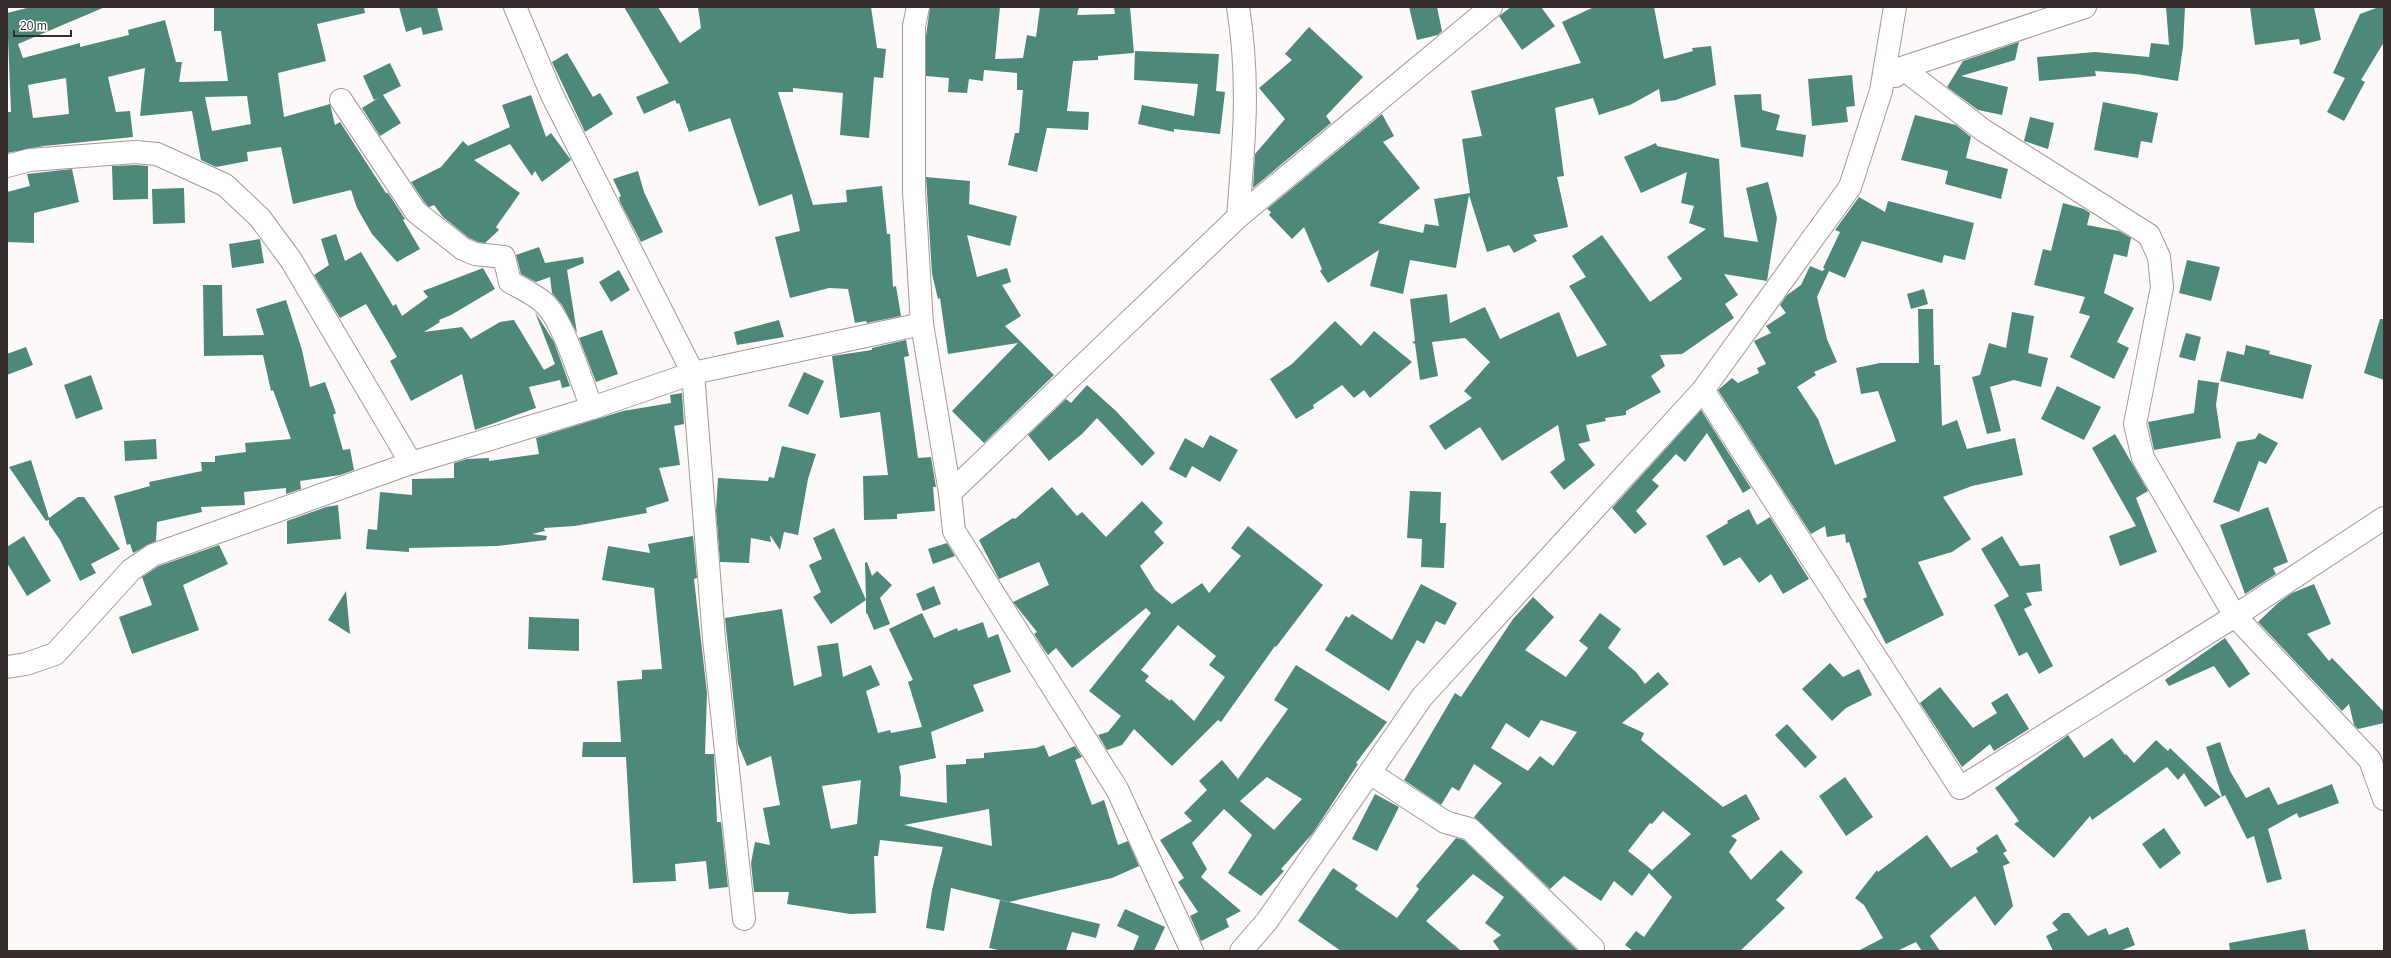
<svg xmlns="http://www.w3.org/2000/svg" width="2391" height="958" viewBox="0 0 2391 958" font-family="Helvetica,sans-serif">
<style>
.building{fill:#4d887b;fill-rule:evenodd}
.lines{fill:none;stroke-linecap:round;stroke-linejoin:round}
.minor-casing{stroke:#ab9692;stroke-width:24}
.minor{stroke:#fff;stroke-width:22}
</style>
<rect width="100%" height="100%" fill="#fdf9f8"/>
<g class="building">
<path d="M31,7h74l-87,37 5,14 57,-15v4l49,-12 -1,-5 37,-10 11,42h6l-3,20 49,-1 -7,-50h-7v-24h150l1,6 -48,11 9,37 -48,12 6,44 46,-13 5,21 5,-3 46,71h2l17,26 -2,1 17,29 -23,13 -25,-28 -15,-26 -6,-18 -58,14 -12,-57 -34,5 1,9 -32,6 -15,-7 -9,-49 -52,5 5,-48 -37,9 8,35 14,-1 3,26 -89,9 -37,7v-41h4l-4,-99zM66,78l3,36 -36,4 -5,-33zM247,96l4,28 -39,7 -7,-34z"/>
<polygon points="399,7 437,7 443,30 423,35 421,27 406,32"/>
<polygon points="624,7 658,7 680,43 701,28 698,7 871,7 877,48 886,49 883,78 874,77 869,138 840,135 843,93 793,88 793,92 778,92 813,205 847,202 846,190 882,186 887,234 890,234 893,287 896,286 901,316 867,323 866,321 855,323 848,289 829,288 790,298 775,237 800,231 792,194 759,206 730,118 689,132 679,103 677,104 675,100 644,114 636,97 669,83"/>
<polygon points="930,7 1000,7 995,59 1023,58 1027,35 1036,37 1040,7 1079,7 1077,15 1115,14 1114,7 1130,7 1134,53 1098,56 1098,60 1073,61 1067,111 1089,112 1088,130 1047,128 1037,172 1008,165 1015,133 1019,133 1023,90 1017,90 1017,73 984,70 983,81 969,79 967,93 948,92 949,78 926,76 926,36"/>
<polygon points="1409,7 1437,7 1442,31 1438,35 1417,40"/>
<polygon points="1511,7 1541,7 1555,26 1522,50 1499,16"/>
<polygon points="1594,7 1654,7 1664,59 1693,51 1692,48 1711,46 1716,85 1676,100 1661,102 1659,89 1630,105 1599,115 1593,98 1555,108 1564,176 1557,177 1568,227 1533,235 1537,241 1514,253 1509,245 1487,252 1469,195 1456,268 1410,260 1403,294 1370,286 1379,250 1328,283 1320,271 1322,269 1304,227 1292,239 1269,215 1271,212 1267,209 1382,114 1394,136 1383,142 1420,188 1378,223 1423,233 1425,224 1439,226 1434,199 1470,193 1462,139 1482,136 1471,91 1581,63 1562,22"/>
<polygon points="2166,7 2185,7 2183,47 2178,81 2136,74 2095,71 2096,76 2039,81 2037,57 2095,52 2149,57 2151,43 2169,45"/>
<polygon points="2250,7 2314,7 2321,40 2300,45 2299,39 2255,45"/>
<polygon points="2379,7 2384,7 2384,42 2361,80 2365,82 2344,121 2327,112 2345,78 2333,73 2360,14"/>
<polygon points="1309,27 1363,77 1326,116 1331,123 1253,188 1255,154 1285,119 1259,88 1292,60 1285,54"/>
<polygon points="2019,42 2015,60 1961,76 2008,87 2002,115 1978,110 1947,87 1963,61"/>
<polygon points="1135,51 1219,54 1216,91 1225,92 1220,134 1174,129 1174,132 1138,124 1142,105 1194,116 1198,84 1134,80"/>
<polygon points="567,53 593,97 600,93 613,114 585,132 552,62"/>
<polygon points="390,63 401,86 383,95 401,123 380,136 362,108 380,97 374,100 363,76"/>
<polygon points="1852,75 1855,106 1846,107 1848,122 1812,126 1808,79"/>
<polygon points="1761,94 1762,110 1780,115 1776,130 1806,135 1803,157 1741,147 1734,95"/>
<polygon points="531,95 546,137 551,133 571,160 542,182 535,171 532,176 510,144 474,160 520,193 496,227 499,230 485,243 478,242 469,238 443,217 434,205 429,207 425,203 411,182 441,167 463,141 468,146 510,127 502,105"/>
<polygon points="2103,102 2158,113 2152,143 2141,141 2138,158 2094,150"/>
<polygon points="1915,115 1956,125 1971,137 1966,158 2008,169 2001,199 1945,184 1948,171 1901,160"/>
<polygon points="2030,117 2054,123 2048,149 2024,141"/>
<polygon points="1656,143 1657,146 1719,159 1724,237 1758,242 1746,188 1768,182 1777,218 1767,281 1724,274 1738,295 1725,304 1734,318 1682,354 1660,355 1665,366 1651,376 1661,392 1626,411 1626,415 1605,418 1606,421 1586,425 1590,441 1578,444 1595,465 1564,490 1550,472 1565,460 1558,425 1502,461 1480,427 1445,450 1429,426 1472,398 1464,391 1490,362 1465,338 1432,342 1438,376 1420,380 1415,344 1412,342 1415,341 1410,299 1447,294 1450,323 1485,307 1500,339 1559,312 1577,357 1607,345 1569,286 1586,277 1572,256 1602,235 1650,302 1682,279 1667,257 1706,229 1689,223 1694,206 1681,203 1687,172 1641,193 1624,157"/>
<polygon points="136,165 148,166 148,199 113,200 112,166"/>
<polygon points="72,169 79,202 34,213 34,243 7,242 7,192 30,186 27,174"/>
<polygon points="638,171 644,192 663,232 641,242 620,202 619,197 621,196 613,179"/>
<polygon points="926,177 970,181 969,204 1017,216 1010,246 967,235 977,277 1007,268 1011,282 1002,285 1021,316 1005,326 1054,375 984,443 952,411 1018,343 948,354 940,298 938,299 932,274"/>
<polygon points="184,188 185,223 153,224 152,189"/>
<polygon points="1859,197 1885,212 1888,201 1974,223 1965,260 1944,255 1942,263 1862,241 1845,278 1829,271 1817,297 1827,339 1837,362 1814,372 1816,375 1797,387 1818,419 1835,465 1896,441 1878,391 1861,394 1856,368 1880,363 1919,363 1918,309 1933,309 1934,365 1940,365 1942,426 1957,420 1967,449 2015,438 2023,475 1972,486 1943,497 1971,539 1952,552 1918,562 1944,615 1886,644 1863,599 1867,597 1849,542 1846,543 1845,534 1827,537 1825,526 1811,534 1718,390 1732,378 1738,383 1759,373 1757,368 1766,364 1754,341 1771,333 1766,326 1786,313 1780,305 1787,295 1801,285 1810,266 1822,271 1825,269 1823,268 1840,232 1835,230"/>
<polygon points="2063,203 2084,209 2090,213 2087,225 2119,231 2131,238 2127,257 2114,254 2104,293 2134,308 2117,342 2129,348 2114,379 2070,357 2090,316 2079,313 2085,297 2034,285 2043,249 2051,251"/>
<polygon points="336,234 345,261 361,252 393,306 396,304 402,316 428,297 423,291 483,268 495,289 451,315 439,320 440,322 424,332 462,327 471,339 500,322 514,320 544,370 555,364 535,312 554,342 570,386 562,388 560,380 529,387 536,408 475,430 462,374 411,401 390,361 397,357 366,304 340,318 314,275 329,265 321,239"/>
<polygon points="260,239 264,263 232,268 229,244"/>
<polygon points="539,247 545,263 583,257 584,263 567,270 577,333 562,305 552,293 550,277 536,282 521,274 516,255"/>
<polygon points="2187,260 2220,267 2211,301 2179,293"/>
<polygon points="619,270 630,290 611,302 599,282"/>
<polygon points="203,285 222,285 223,336 264,335 256,309 286,300 302,350 310,387 325,382 336,413 333,415 343,450 350,449 354,470 340,475 300,481 301,489 286,494 286,488 244,492 245,505 201,507 202,512 157,522 156,541 133,553 130,544 127,545 114,496 150,486 149,482 202,471 201,462 215,462 215,456 246,452 245,443 291,439 273,390 271,391 263,355 204,356"/>
<polygon points="1924,289 1928,304 1911,309 1907,294"/>
<polygon points="2012,312 2034,316 2028,353 2048,358 2041,387 2014,380 1990,387 2001,431 1987,434 1972,377 1980,375 1989,343 2006,348"/>
<polygon points="2380,319 2384,319 2384,380 2364,373"/>
<polygon points="779,320 784,337 737,345 734,332"/>
<polygon points="1335,321 1361,346 1374,331 1412,362 1370,398 1364,390 1354,398 1342,385 1313,405 1314,408 1296,419 1270,379 1292,364"/>
<polygon points="602,330 618,374 596,382 579,338"/>
<polygon points="2186,333 2201,337 2195,361 2179,357"/>
<polygon points="906,340 909,356 904,357 918,458 931,457 936,487 933,487 935,511 897,514 897,519 864,520 863,476 888,475 880,412 840,418 832,356 872,350 872,348"/>
<polygon points="2246,345 2270,351 2269,354 2312,365 2303,399 2220,381 2227,351 2244,355"/>
<polygon points="26,347 33,365 7,375 7,354"/>
<polygon points="804,372 824,381 808,415 788,406"/>
<polygon points="91,375 103,409 76,419 64,385"/>
<polygon points="2198,380 2219,383 2216,405 2221,438 2154,450 2148,422 2194,413"/>
<polygon points="1087,385 1116,411 1155,453 1142,466 1097,418 1082,434 1049,461 1028,435 1066,399 1071,403"/>
<polygon points="2057,386 2101,407 2084,440 2041,419"/>
<polygon points="682,393 684,424 674,426 680,465 659,468 669,501 646,508 647,513 575,526 544,528 545,531 532,534 547,536 546,540 497,546 409,548 409,552 366,549 368,529 377,530 380,492 412,495 412,479 454,478 454,463 467,459 489,458 489,461 539,454 536,438 623,411 671,403 670,395"/>
<polygon points="1701,410 1751,488 1743,493 1707,433 1685,462 1676,454 1652,480 1659,486 1636,511 1647,524 1635,534 1612,508"/>
<polygon points="2259,433 2278,443 2266,464 2259,461 2239,512 2213,502 2237,442 2255,439"/>
<polygon points="2115,434 2148,491 2136,498 2157,552 2120,566 2109,536 2136,526 2092,448"/>
<polygon points="1210,435 1238,450 1220,482 1192,466 1186,478 1169,469 1185,438 1203,448"/>
<polygon points="156,439 157,459 125,461 124,441"/>
<polygon points="782,446 816,454 808,479 798,535 784,532 780,550 770,535 771,542 751,538 749,563 720,562 716,510 718,478 768,481 769,477 774,478"/>
<polygon points="31,460 49,518 78,497 84,497 120,549 91,564 96,573 80,581 60,540 49,524 49,520 46,521 9,467"/>
<path d="M1052,487l25,29 5,-4 24,25 36,-36 21,22 -9,9 10,11 -24,23 15,24 17,14 30,-21 7,10 32,-37 -10,-8 17,-22 75,59 -47,62 -1,-1 -54,76 -3,-2 -46,46 -38,-37 -12,16 -15,5 -9,-15 10,-3 13,-16 -32,-25 62,-78 -5,-5 -74,60 -16,-20 -8,7 -3,-4 -11,-17 3,-2 -24,-30 36,-17 -10,-23 -40,17 -20,-39 34,-22 2,1zM1178,625l38,31 -7,9 16,12 -31,44 -23,-22 -1,2 -25,-20 4,-5 -8,-6z"/>
<polygon points="1410,491 1441,492 1440,523 1446,523 1444,568 1421,567 1422,539 1407,538"/>
<polygon points="338,505 341,539 287,544 287,521 326,507"/>
<polygon points="2268,507 2288,562 2273,568 2276,574 2245,594 2220,525"/>
<polygon points="1749,509 1757,525 1770,517 1809,579 1783,594 1771,574 1759,583 1740,557 1724,566 1706,536 1728,523 1727,521"/>
<polygon points="834,528 866,600 865,563 867,562 872,576 877,571 892,585 880,598 890,624 874,630 867,613 866,614 866,600 831,624 813,597 821,592 809,565 822,559 813,538"/>
<polygon points="24,536 51,581 27,596 7,563 7,547"/>
<polygon points="693,536 697,578 694,579 707,693 705,754 714,754 717,822 721,822 728,887 709,889 706,861 675,864 676,881 633,883 626,757 582,757 583,742 621,742 617,681 642,679 642,670 662,669 654,588 602,580 608,546 650,553 648,544"/>
<polygon points="2002,536 2020,566 2040,564 2042,591 2026,593 2032,605 2024,609 2053,666 2039,674 2027,652 2019,656 1994,605 2009,596 1981,549"/>
<polygon points="947,543 955,556 933,564 928,549"/>
<polygon points="219,545 228,564 183,585 199,630 132,654 119,617 152,605 142,577 159,566"/>
<polygon points="1421,584 1457,603 1445,625 1436,621 1424,644 1417,640 1389,691 1325,650 1346,616 1349,618 1352,614 1392,640"/>
<polygon points="2314,584 2331,624 2307,634 2329,661 2332,658 2384,712 2384,723 2358,729 2354,725 2349,704 2342,711 2258,622 2278,603 2292,593"/>
<polygon points="934,586 941,604 923,611 916,594"/>
<polygon points="346,591 350,634 328,620"/>
<path d="M1533,597l21,20 -29,33 41,27 22,-29 -9,-7 21,-28 21,16 -13,19 28,24 9,12 13,-12 11,12 -47,39 22,10 -3,7 82,67 23,-13 14,25 -29,17 6,4 -8,12 22,28 30,-30 22,22 -27,28 9,8 -45,43h-107l-8,-6 11,-14 8,6 28,-40 -23,-24 -17,23 -18,-15 -13,20 -37,-25 -14,13 -76,-72 28,-34 -28,-19 -15,27 -7,-4 -11,18 -37,-25 51,-87 6,4 52,-78zM1541,720l36,12 -24,34 -13,-10 -12,15 -37,-23 15,-25 23,15zM1663,811l28,23 -41,38 2,-2 -24,-19 22,-28 2,1z"/>
<path d="M782,609l12,77 28,-10 -5,-30 21,-3 5,34 28,-12 9,20 -14,6 12,42 12,-3 1,3 31,-6 -14,-45 5,-2 -24,-51 33,-16 12,25 23,-10 1,3 25,-9 5,16 10,-4 13,38 -38,13 11,26 -53,21 5,26 -37,8 2,11 -1,19 47,7 -1,-38 20,-1v-5l18,-1v-5l52,-5 8,-3 5,12 26,-11 7,11 -7,3 17,45 12,-5 14,45 10,-4 11,25 -27,12 -103,24 -58,-14 -7,43 -18,-3 6,-38 11,-43 -63,-7 -2,16h-4l2,57 -26,1 -63,-10 2,-12h-35l-3,-29 4,-21 15,3 -7,-37 17,-3 -9,-49 -24,10 -9,-22 -13,-126zM861,780l-4,44 -26,5 -9,-43zM989,809l3,37 -88,-21 75,-14z"/>
<polygon points="529,617 579,619 579,651 528,649"/>
<polygon points="2225,638 2250,674 2229,688 2214,666 2169,686 2165,680"/>
<polygon points="1830,663 1843,677 1859,669 1872,695 1846,708 1832,721 1802,689"/>
<path d="M1296,665l91,57 -31,41 2,1 -45,69 -32,36 3,2 -23,25 -33,-23 24,-38 -28,-26 -32,34 15,26 -6,8 40,34 -15,8 3,8 -28,14 -11,-25 8,-4 -20,-30 6,-4 -24,-38 32,-19 -8,-8 23,-23 -8,-9 23,-21 16,19 50,-70 -14,-9zM1267,777l35,22 -28,31 -34,-29z"/>
<polygon points="1940,687 1973,728 1997,713 1991,703 2007,693 2029,729 1994,751 1990,744 1962,767 1920,703"/>
<polygon points="1787,724 1817,757 1805,768 1775,735"/>
<polygon points="2068,735 2084,758 2112,738 2125,755 2126,754 2134,763 2156,740 2168,751 2170,748 2221,797 2205,807 2184,773 2178,780 2167,767 2092,820 2090,816 2054,858 2014,824 2019,821 1995,788"/>
<polygon points="2220,742 2230,771 2246,798 2269,787 2278,805 2332,784 2339,803 2299,818 2297,813 2268,829 2282,879 2267,883 2254,836 2247,839 2225,795 2222,797 2206,747"/>
<polygon points="1845,777 1873,817 1846,836 1819,796"/>
<polygon points="1375,794 1399,807 1377,851 1352,839"/>
<polygon points="2164,828 2181,853 2160,869 2142,844"/>
<polygon points="1997,834 2007,851 2003,853 2010,863 2003,866 2013,906 1995,926 1975,896 1930,936 1940,951 1922,951 1916,942 1897,951 1858,951 1883,938 1864,905 1855,898 1877,870 1878,872 1927,835 1951,868 1978,852 1976,848"/>
<polygon points="1456,838 1464,840 1578,951 1500,951 1493,941 1501,935 1485,923 1504,897 1473,874 1426,921 1461,951 1341,951 1298,921 1333,868 1358,885 1355,889 1397,918 1419,889 1416,886"/>
<polygon points="1000,900 1100,924 1096,938 1072,932 1066,951 1003,951 989,948"/>
<polygon points="1125,909 1165,927 1154,951 1133,951 1139,936 1117,926"/>
<polygon points="2063,913 2069,913 2088,936 2106,928 2109,935 2128,927 2135,945 2120,951 2053,951 2046,936 2058,930 2052,923"/>
<polygon points="2305,929 2309,951 2230,951 2229,943"/>
</g>
<g class="lines">
<g class="minor-casing">
<g id="minor">
<polyline points="515,7 552,95 693,373 714,639 744,919"/>
<polyline points="918,7 914,26 914,191 922,324 950,493 954,531 1117,789 1192,951"/>
<polyline points="1902,68 1983,130 2149,235 2159,257 2162,287 2135,424 2143,458 2235,616 2370,760 2384,799"/>
<polyline points="1895,76 1902,68 2085,7"/>
<path d="M341,100l75,112 47,37 12,5 29,3 6,25c11,6 24,12 34,21 20,18 37,79 48,105"/>
<polyline points="7,166 30,160 135,152 157,154 225,185 260,218 291,260 411,463"/>
<path d="M1238,217c6,-74 12,-136 0,-210"/>
<polyline points="1703,390 1960,788 2235,616 2384,518"/>
<polyline points="950,493 1238,217 1491,7"/>
<polyline points="7,667 26,664 55,654 131,570 153,555 411,463 592,408 693,373 922,324"/>
<polyline points="1370,773 1445,822 1470,829 1593,948"/>
<polyline points="1241,951 1267,921 1422,697 1703,390 1850,187 1881,91 1895,7"/>
</g>
</g>
<use href="#minor" class="minor"/>
</g>
<rect width="2391" height="958" fill="none" stroke="#362e2c" stroke-width="16"/>
<path d="M14 30v6h57v-6" fill="none" stroke="#362e2c" stroke-width="2"/>
<text x="20" y="30" font-size="12" fill="#362e2c" stroke="#ffffff" stroke-width="3" paint-order="stroke">20 m</text>
</svg>
